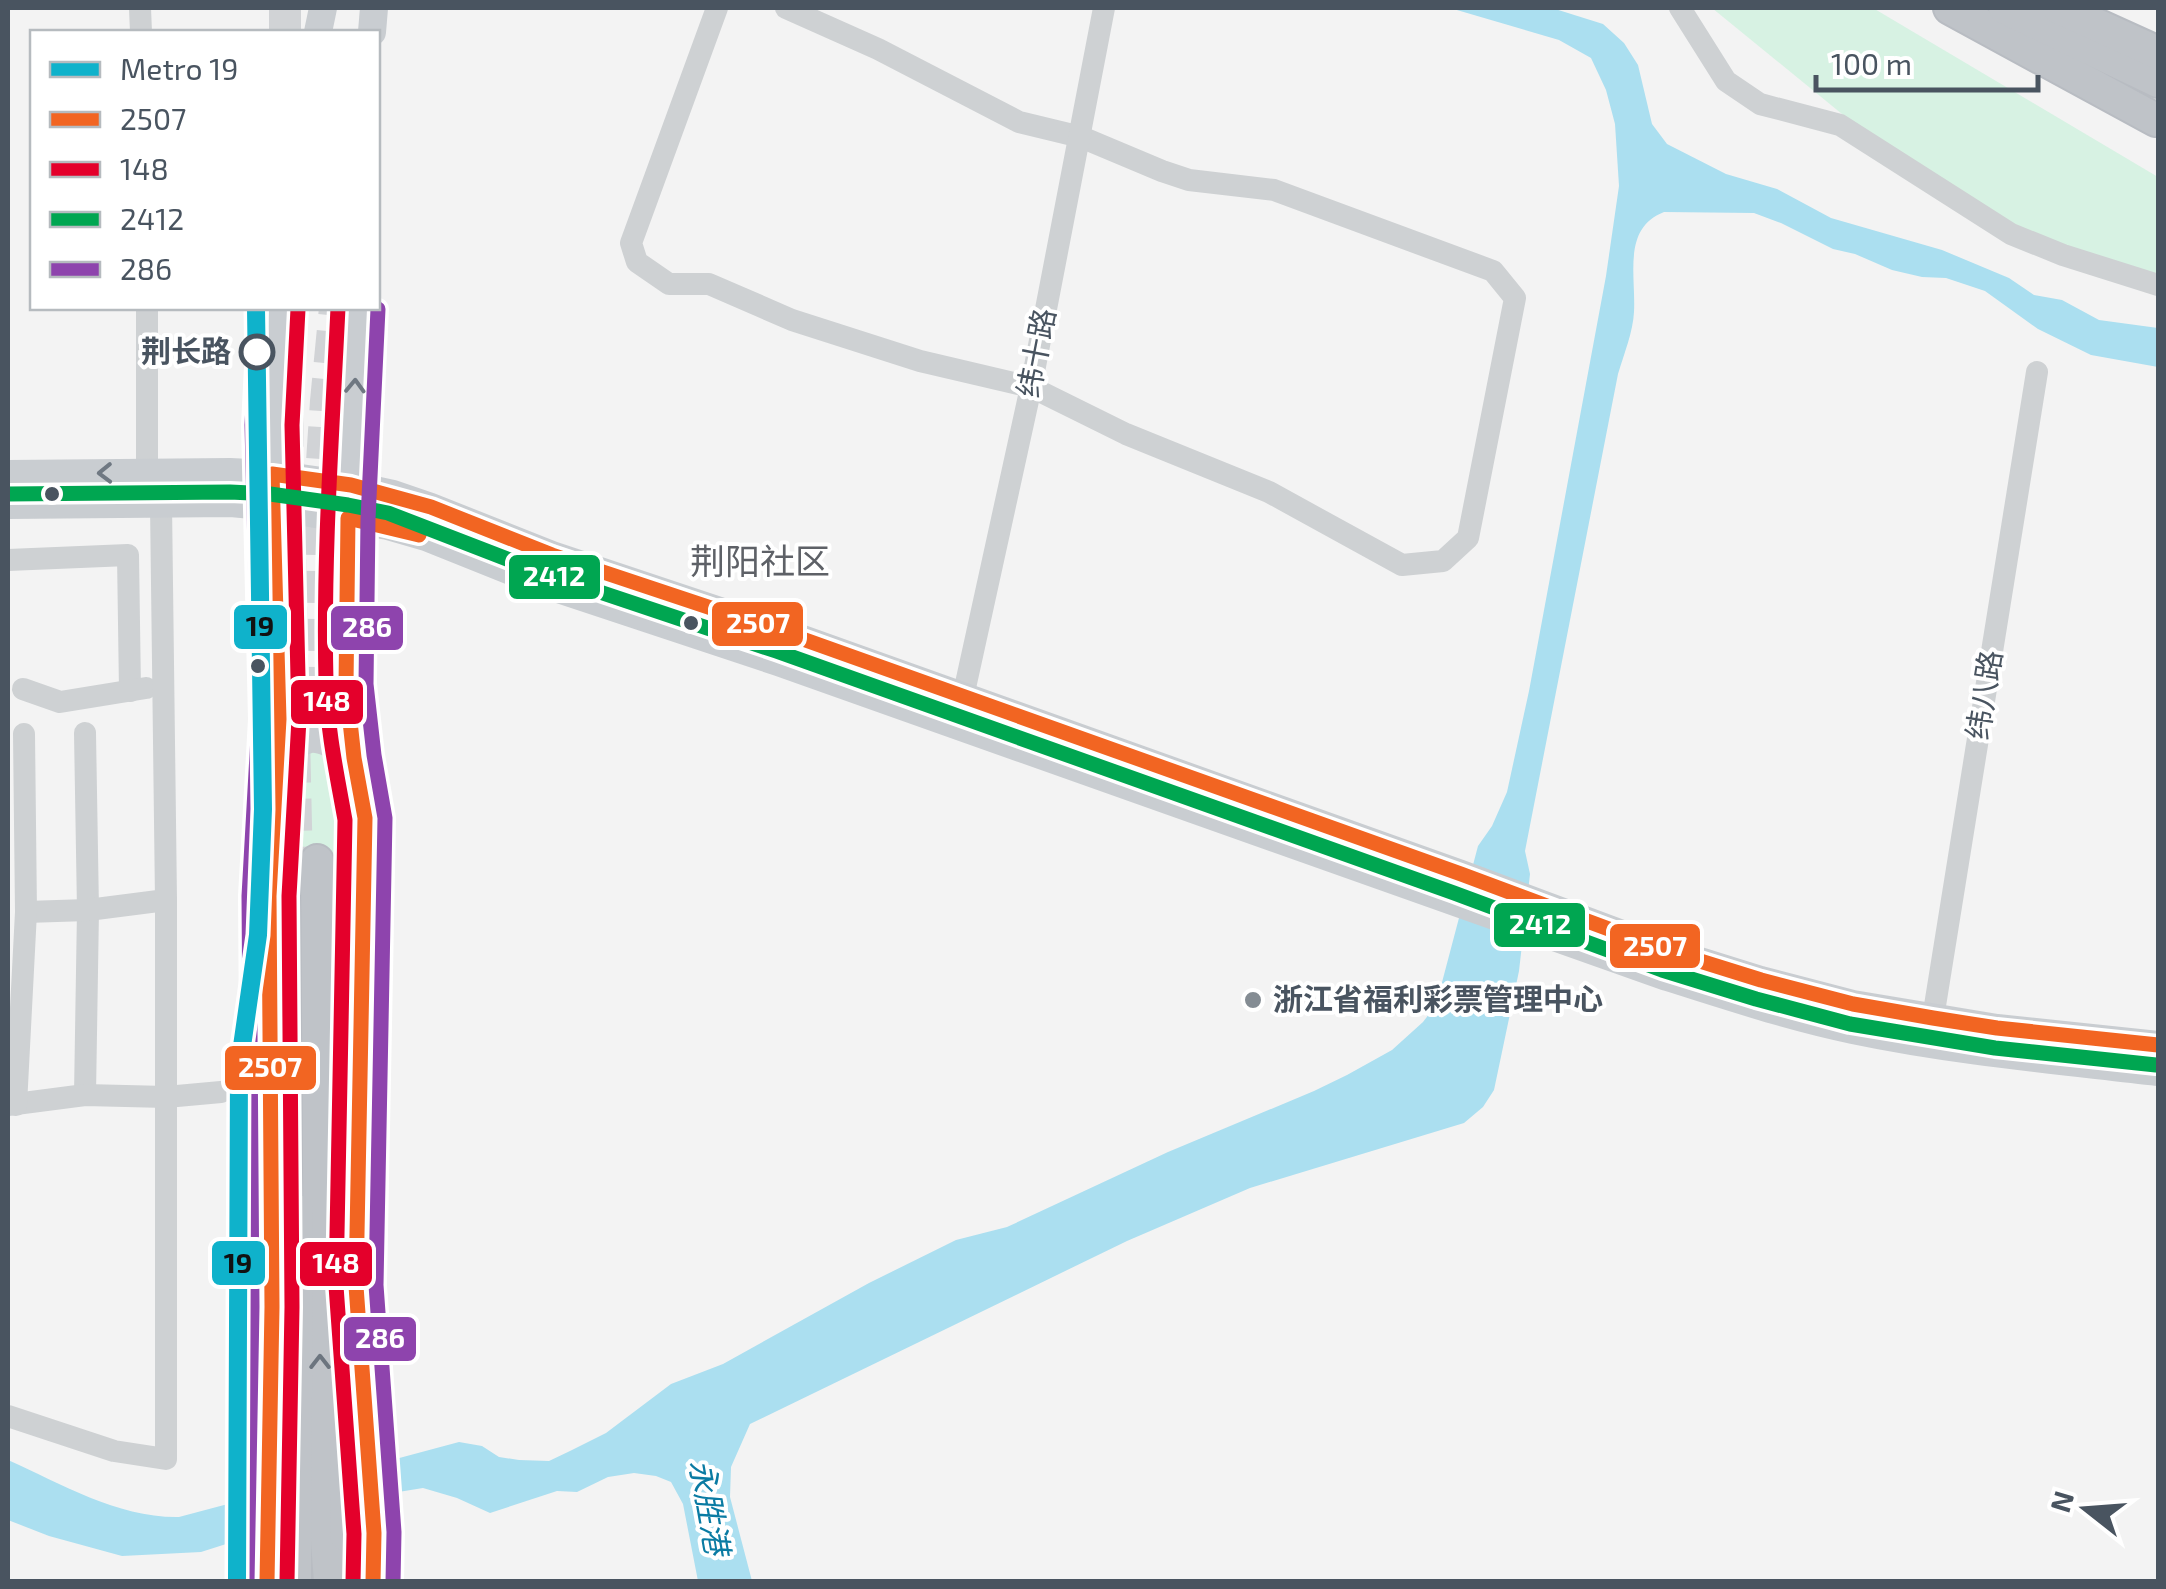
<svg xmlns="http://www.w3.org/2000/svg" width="2166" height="1589" viewBox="0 0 2166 1589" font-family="'Exo 2','Noto Sans SC',sans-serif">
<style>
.green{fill:#d7f2e3}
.water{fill:#abdff0}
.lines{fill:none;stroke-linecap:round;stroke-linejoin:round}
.highway-tunnel{stroke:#d1d3d6;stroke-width:32;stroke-dasharray:32 16;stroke-linecap:butt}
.highway-casing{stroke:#b8bcc2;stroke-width:36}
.minor{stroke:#ced1d3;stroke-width:22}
.major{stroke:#c9cdd1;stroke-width:28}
.highway{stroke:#bfc3c8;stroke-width:32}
.bus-1-casing{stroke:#fff;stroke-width:22}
.bus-2-casing{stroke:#fff;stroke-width:22}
.bus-3-casing{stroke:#fff;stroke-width:22}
.bus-4-casing{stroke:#fff;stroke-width:22}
.bus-1{stroke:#f26522;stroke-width:15}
.bus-2{stroke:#e4002b;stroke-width:15}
.bus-3{stroke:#00a651;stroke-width:15}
.bus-4{stroke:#8e44ad;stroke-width:15}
.metro-1-casing{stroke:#fff;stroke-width:25}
.metro-1{stroke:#0fb2cb;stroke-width:18}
.oneway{stroke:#6f7882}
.oneway2{stroke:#6c757f}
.stop-dot{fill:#fff;stroke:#495460;stroke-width:5}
.bus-dot{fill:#495460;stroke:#fff;stroke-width:4}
.poi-dot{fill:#848c93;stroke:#fff;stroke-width:4}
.labels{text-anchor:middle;stroke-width:8;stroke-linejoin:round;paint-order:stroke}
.stop-label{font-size:30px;font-weight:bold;fill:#495460;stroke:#fff;text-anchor:end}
.street-label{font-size:30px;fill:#495460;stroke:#fff}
.poi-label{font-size:30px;font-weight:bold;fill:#495460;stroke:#fff;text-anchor:start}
.water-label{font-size:32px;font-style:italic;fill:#0a7ba3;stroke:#fff}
.quarter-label{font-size:35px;fill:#5e6167;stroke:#fff}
.line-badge{stroke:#fff;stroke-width:4}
.badge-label{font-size:28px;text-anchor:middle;font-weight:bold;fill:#fff}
.pale-badge-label{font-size:28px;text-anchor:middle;font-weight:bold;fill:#111}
</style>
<rect width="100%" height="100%" fill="#f3f3f3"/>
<g class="green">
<polygon points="1712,8 1873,8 2158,177 2158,294 2072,258 1902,163"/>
<path d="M330,750l15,71 2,51c-21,-11 -34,-12 -55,-4v-95l4,-21z"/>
</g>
<path class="water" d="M1450,8h102l51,16 21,19 14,22 14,59 15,20 59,30 51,15 54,29 111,32 67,28 25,17 28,5 37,20 59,8v39l-67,-12 -53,-26 -53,-38 -39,-13 -24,-1 -30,-7 -37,-16 -22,-5 -52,-26 -27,-10 -90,-1c-42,16 -28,64 -30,100 -1,20 -10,42 -16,62l-93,477 5,23 -11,97 -25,119 -11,17 -19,16 -214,65 -123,53 -377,183 -19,43 -1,30 22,84h-54l-15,-77 -12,-22 -15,-6 -22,-3 -26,4 -31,15 -20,-1 -67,22 -33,-15 -34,-10 -43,7 -179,57 -79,4 -73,-20 -41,-16v-60c54,24 110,58 171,57l280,-75 23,4 17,11 20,3 30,1 21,-10 36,-18 65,-49 52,-20 146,-81 87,-43 51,-13 161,-75 146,-61 33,-16 45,-25 31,-28 13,-17 42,-159 14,-20 15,-34 22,-101 77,-415 13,-90 -4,-62 -9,-34 -15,-32 -32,-18z"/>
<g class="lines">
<g class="highway-tunnel">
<polyline points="285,32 285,8"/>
<polyline points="286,367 297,871"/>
<polyline points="316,747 319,507 326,401 335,308"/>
</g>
<g class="highway-casing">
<g id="highway">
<polyline points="1950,8 2156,120"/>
<polyline points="2005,8 2158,81"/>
<polyline points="2059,8 2158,53"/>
<polyline points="317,861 321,1460 330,1582"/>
<polyline points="346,1535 348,1329 356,1255"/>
<polyline points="295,1582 297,1211"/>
</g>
</g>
<g class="minor">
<polyline points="140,8 141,32"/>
<polyline points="717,8 631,243 637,262 669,284 709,284 792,320 920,361 1031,387 1126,434 1269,492 1402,565 1443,561 1468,538 1515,298 1493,271 1274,190 1189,180 1162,171 1081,137 1019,122 878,49 786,8"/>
<polyline points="1680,8 1726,81 1760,104 1840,125 2011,234 2063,255 2158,285"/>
<polyline points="147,472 147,308"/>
<polyline points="8,560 128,555 130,691"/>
<polyline points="23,689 60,702 146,688"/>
<polyline points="963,697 1031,387 1104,8"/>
<polyline points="85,733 88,910 85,1095"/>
<polyline points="26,912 88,910 166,900"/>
<polyline points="1933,1018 2037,372"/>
<polyline points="8,1105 85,1095 166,1097 221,1092"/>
<polyline points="16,1105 26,912 24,734"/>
<polyline points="8,1416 114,1451 166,1459 166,900 161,504"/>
</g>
<g class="major">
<polyline points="318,32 323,8"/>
<polyline points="372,32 374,8"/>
<polyline points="8,474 230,472 272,474 351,485 393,494 431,507 552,555 783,632 1461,874 1668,951 1761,980 1853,1004 1997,1028 2158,1045"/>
<path d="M8,505l223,-2 42,4 115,19 38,11 120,48 232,77 889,315c61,19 123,40 186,53 100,21 203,30 305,42"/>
<path d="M276,771c26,-42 40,-39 78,-13"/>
<polyline points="356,1274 365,818 354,758 346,685 348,518 358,308"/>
<polyline points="361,1362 374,1533 373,1582"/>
<polyline points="267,1582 272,1307 269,896 279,719 272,425 278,308"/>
</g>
<use href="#highway" class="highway"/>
<g class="bus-1-casing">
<g id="bus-1">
<polyline points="267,1582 272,1307 269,896 279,719 272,474 351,485 431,507 552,555 783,632 1461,874 1668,951 1761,980 1853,1004 1933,1018 1997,1028 2158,1045"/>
<polyline points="373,1582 374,1533 356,1286 365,818 354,758 346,685 348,518 419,535"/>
</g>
</g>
<g class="bus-2-casing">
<g id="bus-2">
<path d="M338,308c-6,124 -15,250 -12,375 1,46 11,92 19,137l-9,466 18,248 -1,48"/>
<polyline points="287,1582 292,1307 289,896 299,719 292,425 298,309"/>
</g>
</g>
<g class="bus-3-casing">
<polyline id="bus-3" points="8,494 230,492 270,494 348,505 388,513 546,574 776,651 1454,893 1662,970 1756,999 1850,1024 1995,1048 2156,1065"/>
</g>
<g class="bus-4-casing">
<g id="bus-4">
<polyline points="378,309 368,519 366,684 374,755 385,818 376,1285 394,1532 393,1582"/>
<polyline points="247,1582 252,1307 249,896 259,719 252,425 258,308"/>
</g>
</g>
<use href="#bus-1" class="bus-1"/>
<use href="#bus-2" class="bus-2"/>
<use href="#bus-3" class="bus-3"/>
<use href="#bus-4" class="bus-4"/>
<g class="metro-1-casing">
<polyline id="metro-1" points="237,1582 239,1067 258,935 263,809 256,308"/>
</g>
<use href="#metro-1" class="metro-1"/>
</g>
<defs><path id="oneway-chevron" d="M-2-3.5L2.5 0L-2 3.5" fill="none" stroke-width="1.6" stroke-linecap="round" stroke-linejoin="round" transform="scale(2.5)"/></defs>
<g class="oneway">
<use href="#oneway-chevron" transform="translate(355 386) rotate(-88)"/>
<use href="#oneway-chevron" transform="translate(105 473) rotate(179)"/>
</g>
<use class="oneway2" href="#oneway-chevron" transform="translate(320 1362) rotate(-90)"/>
<circle class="stop-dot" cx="257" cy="352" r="16"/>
<g class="bus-dot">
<circle cx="52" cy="494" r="9"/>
<circle cx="691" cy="623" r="9"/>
<circle cx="258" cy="666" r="9"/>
</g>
<circle class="poi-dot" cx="1253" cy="1000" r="10"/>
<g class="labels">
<g class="stop-label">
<text x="231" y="362">荆长路</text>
</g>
<g class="street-label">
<text transform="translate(1037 353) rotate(-79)" y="10">纬十路</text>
<text transform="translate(1985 695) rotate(-81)" y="10">纬八路</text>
</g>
<g class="poi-label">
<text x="1273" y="1010">浙江省福利彩票管理中心</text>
</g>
<g class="water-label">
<text transform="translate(709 1507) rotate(80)" y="11">永胜港</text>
</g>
<g class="quarter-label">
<text x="760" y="574">荆阳社区</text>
</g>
</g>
<g class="line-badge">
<rect x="507" y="553" width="95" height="48" rx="10" fill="#00a651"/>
<rect x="710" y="600" width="95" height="48" rx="10" fill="#f26522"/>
<rect x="232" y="603" width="57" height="48" rx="10" fill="#0fb2cb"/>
<rect x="329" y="604" width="76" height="48" rx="10" fill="#8e44ad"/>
<rect x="289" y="678" width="76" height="48" rx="10" fill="#e4002b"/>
<rect x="1492" y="901" width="95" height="48" rx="10" fill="#00a651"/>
<rect x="1608" y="922" width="94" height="48" rx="10" fill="#f26522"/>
<rect x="223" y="1044" width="95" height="48" rx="10" fill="#f26522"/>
<rect x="210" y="1239" width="57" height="48" rx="10" fill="#0fb2cb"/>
<rect x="298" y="1240" width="76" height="48" rx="10" fill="#e4002b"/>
<rect x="342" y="1315" width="76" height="48" rx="10" fill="#8e44ad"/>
</g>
<g class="badge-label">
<text x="554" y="586">2412</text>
<text x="758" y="633">2507</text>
<text x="367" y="637">286</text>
<text x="327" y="711">148</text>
<text x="1540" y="934">2412</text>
<text x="1655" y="956">2507</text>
<text x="270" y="1077">2507</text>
<text x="336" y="1273">148</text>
<text x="380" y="1348">286</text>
</g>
<g class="pale-badge-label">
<text x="260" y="636">19</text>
<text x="238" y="1273">19</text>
</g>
<rect width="2166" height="1589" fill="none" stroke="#495460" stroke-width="20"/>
<rect x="30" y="30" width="350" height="280" fill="#ffffff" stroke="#b6bbbf" stroke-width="2.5"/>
<rect x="50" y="62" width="50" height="15" fill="#0fb2cb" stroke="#b6bbbf" stroke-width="2.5"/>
<text x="120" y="80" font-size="30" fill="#495460">Metro 19</text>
<rect x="50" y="112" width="50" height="15" fill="#f26522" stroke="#b6bbbf" stroke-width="2.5"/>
<text x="120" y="130" font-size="30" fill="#495460">2507</text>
<rect x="50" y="162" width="50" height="15" fill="#e4002b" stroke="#b6bbbf" stroke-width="2.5"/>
<text x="120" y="180" font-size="30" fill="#495460">148</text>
<rect x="50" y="212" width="50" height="15" fill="#00a651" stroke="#b6bbbf" stroke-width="2.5"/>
<text x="120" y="230" font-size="30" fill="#495460">2412</text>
<rect x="50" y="262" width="50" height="15" fill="#8e44ad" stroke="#b6bbbf" stroke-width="2.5"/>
<text x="120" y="280" font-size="30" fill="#495460">286</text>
<g transform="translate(2086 1509) rotate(287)" stroke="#ffffff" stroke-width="8" paint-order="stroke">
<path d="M0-8L18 38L0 25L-18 38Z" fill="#495460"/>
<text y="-15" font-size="28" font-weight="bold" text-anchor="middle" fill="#495460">N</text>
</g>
<path d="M1816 75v15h222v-15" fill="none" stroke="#495460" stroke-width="5"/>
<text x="1831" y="75" font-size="30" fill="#495460" stroke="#ffffff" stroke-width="8" paint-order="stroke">100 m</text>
</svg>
